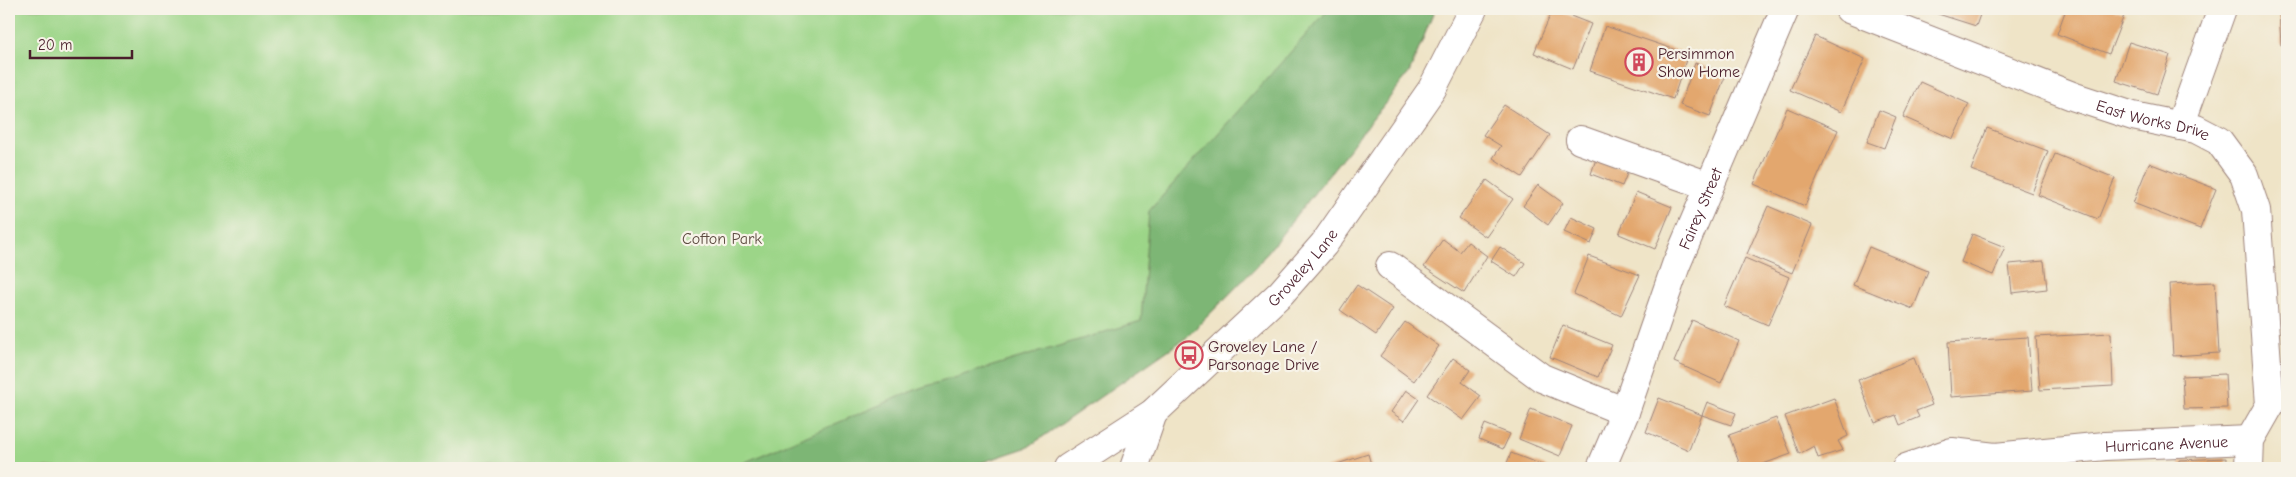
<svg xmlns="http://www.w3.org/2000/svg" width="2296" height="477" viewBox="0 0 2296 477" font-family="'Comic Neue',sans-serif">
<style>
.green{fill:#9cd588;stroke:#737a5a}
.forest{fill:#7db674;stroke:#646a50}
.building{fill:#e3a76e}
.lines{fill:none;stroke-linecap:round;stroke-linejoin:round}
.minor-casing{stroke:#9c8279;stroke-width:30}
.major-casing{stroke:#9c8279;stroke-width:30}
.minor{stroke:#fff;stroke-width:28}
.major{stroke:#fff;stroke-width:28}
.labels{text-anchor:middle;stroke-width:4.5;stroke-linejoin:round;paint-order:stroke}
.poi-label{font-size:16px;fill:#4a1f2b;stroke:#f7f3e8;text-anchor:start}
.street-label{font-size:16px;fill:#4a1f2b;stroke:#f7f3e8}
.park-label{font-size:16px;fill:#5e4c42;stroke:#f7f3e8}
</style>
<rect width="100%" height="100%" fill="#f7f3e8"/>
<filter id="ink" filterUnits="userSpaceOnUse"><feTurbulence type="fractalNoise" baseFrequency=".02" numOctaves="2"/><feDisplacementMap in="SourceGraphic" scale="10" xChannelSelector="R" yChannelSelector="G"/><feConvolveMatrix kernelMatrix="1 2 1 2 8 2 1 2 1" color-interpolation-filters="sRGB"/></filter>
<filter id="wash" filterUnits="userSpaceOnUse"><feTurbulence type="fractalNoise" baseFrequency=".0096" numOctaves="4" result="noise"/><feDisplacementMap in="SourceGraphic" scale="20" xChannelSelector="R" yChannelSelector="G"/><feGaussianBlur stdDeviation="1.12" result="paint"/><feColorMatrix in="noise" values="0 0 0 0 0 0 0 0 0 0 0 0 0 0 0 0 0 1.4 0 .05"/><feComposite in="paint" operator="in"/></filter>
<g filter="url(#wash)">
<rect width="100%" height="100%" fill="#efe4c7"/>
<polygon class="green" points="9,9 1435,9 1409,73 1255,268 1187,337 1028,447 965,468 9,468"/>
<polygon class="forest" points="1329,9 1435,9 1409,73 1255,268 1187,337 1028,447 965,468 731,468 920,388 1141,321 1149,211"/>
<g id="blocks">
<g class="building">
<polygon points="1553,9 1591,24 1573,69 1534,53"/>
<polygon points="1936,9 1982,9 1976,26 1935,13"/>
<polygon points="2066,9 2113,9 2125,13 2109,54 2057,34"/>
<polygon points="2279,9 2287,9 2287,45 2281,45"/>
<polygon points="1605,26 1688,54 1673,99 1590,71"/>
<polygon points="1815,36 1865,59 1841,112 1790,90"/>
<polygon points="2129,42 2170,55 2157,94 2116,81"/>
<polygon points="1695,63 1726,74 1710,116 1680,105"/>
<polygon points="1920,82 1969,104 1953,139 1903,117"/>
<polygon points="1504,105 1550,135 1522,177 1493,158 1501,146 1483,135"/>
<polygon points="1787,108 1838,130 1805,206 1754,184"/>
<polygon points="1879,110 1896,117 1884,148 1867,142"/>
<polygon points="1987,128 2048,151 2032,193 1971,170"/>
<polygon points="2055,154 2115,178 2098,219 2038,195"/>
<polygon points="1596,159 1628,171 1622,186 1591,174"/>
<polygon points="2149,163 2216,189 2200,229 2133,203"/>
<polygon points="1487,180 1513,199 1486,237 1459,218"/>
<polygon points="1538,185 1563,203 1548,225 1523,206"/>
<polygon points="1636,192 1672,207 1655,249 1619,234"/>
<polygon points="1768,206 1812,225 1792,273 1747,254"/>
<polygon points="1571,217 1597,229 1591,244 1564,232"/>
<polygon points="1972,234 2005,247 1993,275 1961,262"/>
<polygon points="1443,239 1460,252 1468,242 1487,256 1464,293 1424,267"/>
<polygon points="1500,247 1525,263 1516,277 1491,261"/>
<polygon points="1869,247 1928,271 1913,309 1853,285"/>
<polygon points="1589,256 1640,275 1621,316 1574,294"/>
<polygon points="1745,258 1789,277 1768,325 1724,306"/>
<polygon points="2044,261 2047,289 2012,293 2009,264"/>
<polygon points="2215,282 2219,353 2173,356 2169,284"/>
<polygon points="1357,285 1393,309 1376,335 1340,310"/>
<polygon points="1692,320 1739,341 1721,383 1674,362"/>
<polygon points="1405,322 1439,346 1414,381 1380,356"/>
<polygon points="1563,325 1612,345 1598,377 1550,357"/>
<polygon points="2111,333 2113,386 2040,390 2036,337"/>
<polygon points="2028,337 2032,391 1951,397 1948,342"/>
<polygon points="1453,358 1470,370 1462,382 1481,396 1463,420 1427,395"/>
<polygon points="1914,358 1932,405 1916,411 1919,417 1900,425 1896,415 1875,423 1858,380"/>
<polygon points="2225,374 2227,408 2184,409 2182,376"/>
<polygon points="1406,390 1419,399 1404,421 1391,412"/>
<polygon points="1659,398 1702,415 1707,402 1736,413 1731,425 1702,415 1689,450 1646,432"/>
<polygon points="1834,398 1848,436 1838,441 1843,450 1818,458 1814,446 1799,454 1785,416"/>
<polygon points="1531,409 1572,426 1560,456 1519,439"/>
<polygon points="1776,418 1791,454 1752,468 1741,468 1729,435"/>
<polygon points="1485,424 1510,434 1503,449 1479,439"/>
<polygon points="1511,453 1550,468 1505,468"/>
<polygon points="1368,454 1372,468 1325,468"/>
<polygon points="2226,458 2226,468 2179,468 2179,460"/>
</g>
</g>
</g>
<g filter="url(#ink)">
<use href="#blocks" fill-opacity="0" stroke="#9c8279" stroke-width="1"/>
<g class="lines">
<g class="minor-casing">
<g id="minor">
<path id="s1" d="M1849,9l226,88 58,19 63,13 23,12 25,34 12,35 14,195 -20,35 -1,28"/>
<polyline points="2180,126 2222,9"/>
<polyline points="1580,140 1709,186"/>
<polyline points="1390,266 1542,378 1625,412"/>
<polyline points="1134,468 1153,413"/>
<path id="s2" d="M1601,468l24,-56 51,-147 109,-256"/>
<path id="s3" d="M1906,468l46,-16 43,5 110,-11 145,-6"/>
</g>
</g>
<g class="major-casing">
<g id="major">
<path id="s4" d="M1068,468l85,-55 128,-120 43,-49 108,-155 41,-80"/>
</g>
</g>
<use href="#minor" class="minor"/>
<use href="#major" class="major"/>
</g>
</g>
<defs>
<g id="building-ring" transform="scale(1.4375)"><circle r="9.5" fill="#f7f3e8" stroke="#d1495b" stroke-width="1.5"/><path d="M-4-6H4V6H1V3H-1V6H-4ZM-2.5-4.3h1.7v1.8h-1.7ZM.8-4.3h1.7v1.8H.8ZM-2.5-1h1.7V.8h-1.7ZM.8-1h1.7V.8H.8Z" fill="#d1495b"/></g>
<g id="bus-ring" transform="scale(1.4375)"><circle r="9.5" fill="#f7f3e8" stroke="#d1495b" stroke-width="1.5"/><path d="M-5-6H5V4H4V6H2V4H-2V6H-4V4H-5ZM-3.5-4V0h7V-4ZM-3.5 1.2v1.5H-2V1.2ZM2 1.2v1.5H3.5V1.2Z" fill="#d1495b"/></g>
</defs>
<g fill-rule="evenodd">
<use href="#building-ring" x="1639" y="62"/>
<use href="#bus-ring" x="1189" y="355"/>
</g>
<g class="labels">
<g class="poi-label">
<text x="1658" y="59">Persimmon<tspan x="1658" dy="18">Show Home</tspan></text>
<text x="1208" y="352">Groveley Lane /<tspan x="1208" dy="18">Parsonage Drive</tspan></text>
</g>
<g class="street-label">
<text dy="6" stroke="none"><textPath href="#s1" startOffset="324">East Works Drive</textPath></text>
<text dy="6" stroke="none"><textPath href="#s2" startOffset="278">Fairey Street</textPath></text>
<text dy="6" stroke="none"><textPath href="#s4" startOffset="310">Groveley Lane</textPath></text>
<text dy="6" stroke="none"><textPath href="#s3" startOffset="264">Hurricane Avenue</textPath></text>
</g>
<g class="park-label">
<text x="722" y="244">Cofton Park</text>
</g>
</g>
<rect width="2296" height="477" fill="none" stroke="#f7f3e8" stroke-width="30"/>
<path d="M30 50v8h102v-8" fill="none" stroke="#4a1f2b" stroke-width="2.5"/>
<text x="38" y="50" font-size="15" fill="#4a1f2b" stroke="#f7f3e8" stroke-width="4" paint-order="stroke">20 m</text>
</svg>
